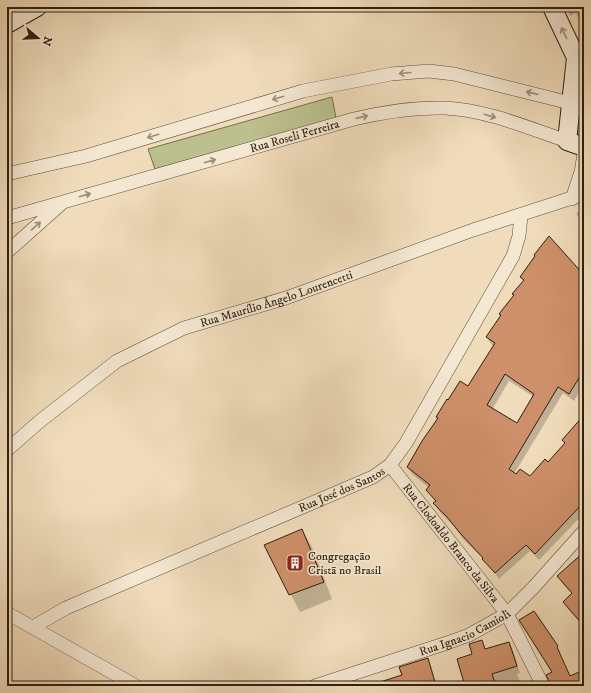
<svg xmlns="http://www.w3.org/2000/svg" width="591" height="693" viewBox="0 0 591 693" font-family="'IM FELL DW Pica',serif">
<style>
.green{fill:#bcc08e;stroke:#74704e}
.shadow{fill:#0003;fill-rule:evenodd}
.building{fill:#ce906a;stroke:#2c1f0e;fill-rule:evenodd}
.lines{fill:none;stroke-linecap:round;stroke-linejoin:round}
.street-casing{stroke:#5d4e39;stroke-width:14}
.secondary-casing{stroke:#2c1f0e;stroke-width:20}
.street{stroke:#f5e8d3;stroke-width:13}
.secondary{stroke:#f5e8d3;stroke-width:18}
.oneway{stroke:#9b8e7a}
.labels{text-anchor:middle;stroke-width:3;stroke-linejoin:round;paint-order:stroke}
.street-label{font-size:12px;fill:#2c1f0e;stroke:#f5e8d3}
.poi-label{font-size:12px;fill:#2c1f0e;stroke:#f5e8d3;text-anchor:start}
</style>
<rect width="100%" height="100%" fill="#f0dcbb"/>
<filter id="stains"><feTurbulence type="fractalNoise" baseFrequency=".005" numOctaves="4"/><feColorMatrix values="0 0 0 0 .2 0 0 0 0 .09 0 0 0 0 .02 0 0 0 .5 -.17"/></filter>
<radialGradient id="worn" r=".72"><stop offset=".6" stop-color="#630" stop-opacity="0"/><stop offset="1" stop-color="#630" stop-opacity=".3"/></radialGradient>
<polygon class="green" points="332,97 336,118 155,169 148,149"/>
<g class="shadow">
<polygon points="566,7 584,7 584,32 576,13 570,16"/>
<polygon points="584,210 584,228 576,213"/>
<path d="M584,276v108l-10,17 -11,-8 -49,81 16,4 18,-15 18,-19 -3,-4 21,-23v96l-45,47 -9,-9 -31,28 -14,-19 -21,-20 -12,-16 -13,-13 -5,-8 2,-1 -9,-12 2,-2 -17,-14 -4,-7 30,-48 -1,-2 32,-30 25,-41 -3,-2 -4,-7 14,-21 -1,-2 14,-18 -1,-2 11,-13 -3,-4zM509,381l25,16 -17,28 -25,-15z"/>
<polygon points="302,530 312,547 332,599 300,612 265,545"/>
<polygon points="584,557 584,627 568,609 564,602 573,595 562,583 558,576"/>
<polygon points="481,642 486,650 509,643 513,650 520,673 517,674 522,686 466,686 473,655"/>
<polygon points="427,659 431,666 437,686 369,686 403,676"/>
<polygon points="356,682 359,686 345,686"/>
</g>
<g class="building">
<path d="M549,236l35,39v95l-15,24 -11,-7 -49,82 7,5 4,-5 10,7 15,-17 3,3 17,-19 -3,-3 22,-25v87l-49,52 -9,-9 -31,28 -13,-14 1,-1 -23,-25 -13,-16 -14,-14 3,-2 -10,-11 4,-5 -23,-18 15,-26 16,-23 -2,-1 11,-18 1,1 12,-19 8,5 27,-43 -9,-6 15,-22 -2,-1 15,-19 -2,-1 12,-14 -4,-3 15,-21 -1,-1zM505,374l29,20 -17,29 -30,-18z"/>
<polygon points="302,529 324,582 289,595 264,545"/>
<polygon points="584,552 584,626 563,602 572,593 557,576"/>
<polygon points="534,611 558,646 557,647 570,676 584,670 584,686 551,686 546,675 552,672 519,620"/>
<polygon points="482,640 485,649 509,642 517,666 492,674 496,686 465,686 457,659 472,654 469,644"/>
<polygon points="428,658 436,686 378,686 377,683 402,675 399,667"/>
</g>
<g class="lines">
<g class="street-casing">
<g id="street">
<polyline points="7,174 86,156 303,91 391,74 429,71 454,74 570,103"/>
<polyline points="572,199 581,172 584,154"/>
<path id="s1" d="M7,218l347,-99c29,-7 60,-12 91,-11 42,2 83,20 122,33"/>
<polyline points="7,252 61,204"/>
<path id="s2" d="M7,450l33,-29 77,-60 67,-33 102,-30 187,-68 111,-36"/>
<path id="s3" d="M390,465l117,149 36,72"/>
<polyline points="7,613 136,686"/>
<path id="s4" d="M33,627l33,-19 307,-131 17,-12 16,-22 107,-187 6,-20 2,-20"/>
<path id="s5" d="M315,686l132,-43 22,-8 38,-21 26,-26 51,-57"/>
</g>
</g>
<g class="secondary-casing">
<g id="secondary">
<polyline points="552,7 581,68"/>
<polyline points="7,24 37,7"/>
<polyline points="576,58 567,141 584,147"/>
</g>
</g>
<use href="#street" class="street"/>
<use href="#secondary" class="secondary"/>
</g>
<defs><path id="oneway-shaft" d="M-6 0H5M1.5-3L5.5 0L1.5 3" fill="none" stroke-width="1.6" stroke-linecap="round" stroke-linejoin="round"/></defs>
<g class="oneway">
<use href="#oneway-shaft" transform="translate(564 33) rotate(-115)"/>
<use href="#oneway-shaft" transform="translate(405 73) rotate(175)"/>
<use href="#oneway-shaft" transform="translate(532 93) rotate(-167)"/>
<use href="#oneway-shaft" transform="translate(278 98) rotate(163)"/>
<use href="#oneway-shaft" transform="translate(490 116) rotate(16)"/>
<use href="#oneway-shaft" transform="translate(362 117) rotate(-13)"/>
<use href="#oneway-shaft" transform="translate(153 136) rotate(163)"/>
<use href="#oneway-shaft" transform="translate(210 161) rotate(-16)"/>
<use href="#oneway-shaft" transform="translate(85 195) rotate(-16)"/>
<use href="#oneway-shaft" transform="translate(36 226) rotate(-41)"/>
</g>
<defs>
<g id="building-square" transform="scale(0.9)"><rect x="-9" y="-9" width="18" height="18" rx="4" fill="#8f2418" stroke="#f5e8d3"/><path d="M-4-6H4V6H1V3H-1V6H-4ZM-2.5-4.3h1.7v1.8h-1.7ZM.8-4.3h1.7v1.8H.8ZM-2.5-1h1.7V.8h-1.7ZM.8-1h1.7V.8H.8Z" fill="#fff"/></g>
</defs>
<g fill-rule="evenodd">
<use href="#building-square" x="295" y="563"/>
</g>
<g class="labels">
<g class="street-label">
<text dy="4" stroke="none"><textPath href="#s1" startOffset="299">Rua Roseli Ferreira</textPath></text>
<text dy="4" stroke="none"><textPath href="#s2" startOffset="313">Rua Maurílio Ângelo Lourencetti</textPath></text>
<text dy="4" stroke="none"><textPath href="#s4" startOffset="338">Rua José dos Santos</textPath></text>
<text dy="4" stroke="none"><textPath href="#s3" startOffset="99">Rua Clodoaldo Branco da Silva</textPath></text>
<text dy="4" stroke="none"><textPath href="#s5" startOffset="159">Rua Ignacio Camioli</textPath></text>
</g>
<g class="poi-label">
<text x="308" y="560">Congregação<tspan x="308" dy="14">Cristã no Brasil</tspan></text>
</g>
</g>
<rect width="591" height="693" fill="none" stroke="#f0dcbb" stroke-width="24"/>
<rect x="8" y="8" width="575" height="677" fill="none" stroke="#2c1f0e" stroke-width="2"/>
<rect x="12" y="12" width="567" height="669" fill="none" stroke="#2c1f0e"/>
<g transform="translate(38 38) rotate(109)" stroke="#f5e8d3" stroke-width="3" paint-order="stroke">
<path d="M0-3L7 15L0 10L-7 15Z" fill="#2c1f0e"/>
<text y="-6" font-size="11" font-weight="bold" text-anchor="middle" fill="#2c1f0e">N</text>
</g>
<rect width="100%" height="100%" filter="url(#stains)"/>
<rect width="100%" height="100%" fill="url(#worn)"/>
</svg>
